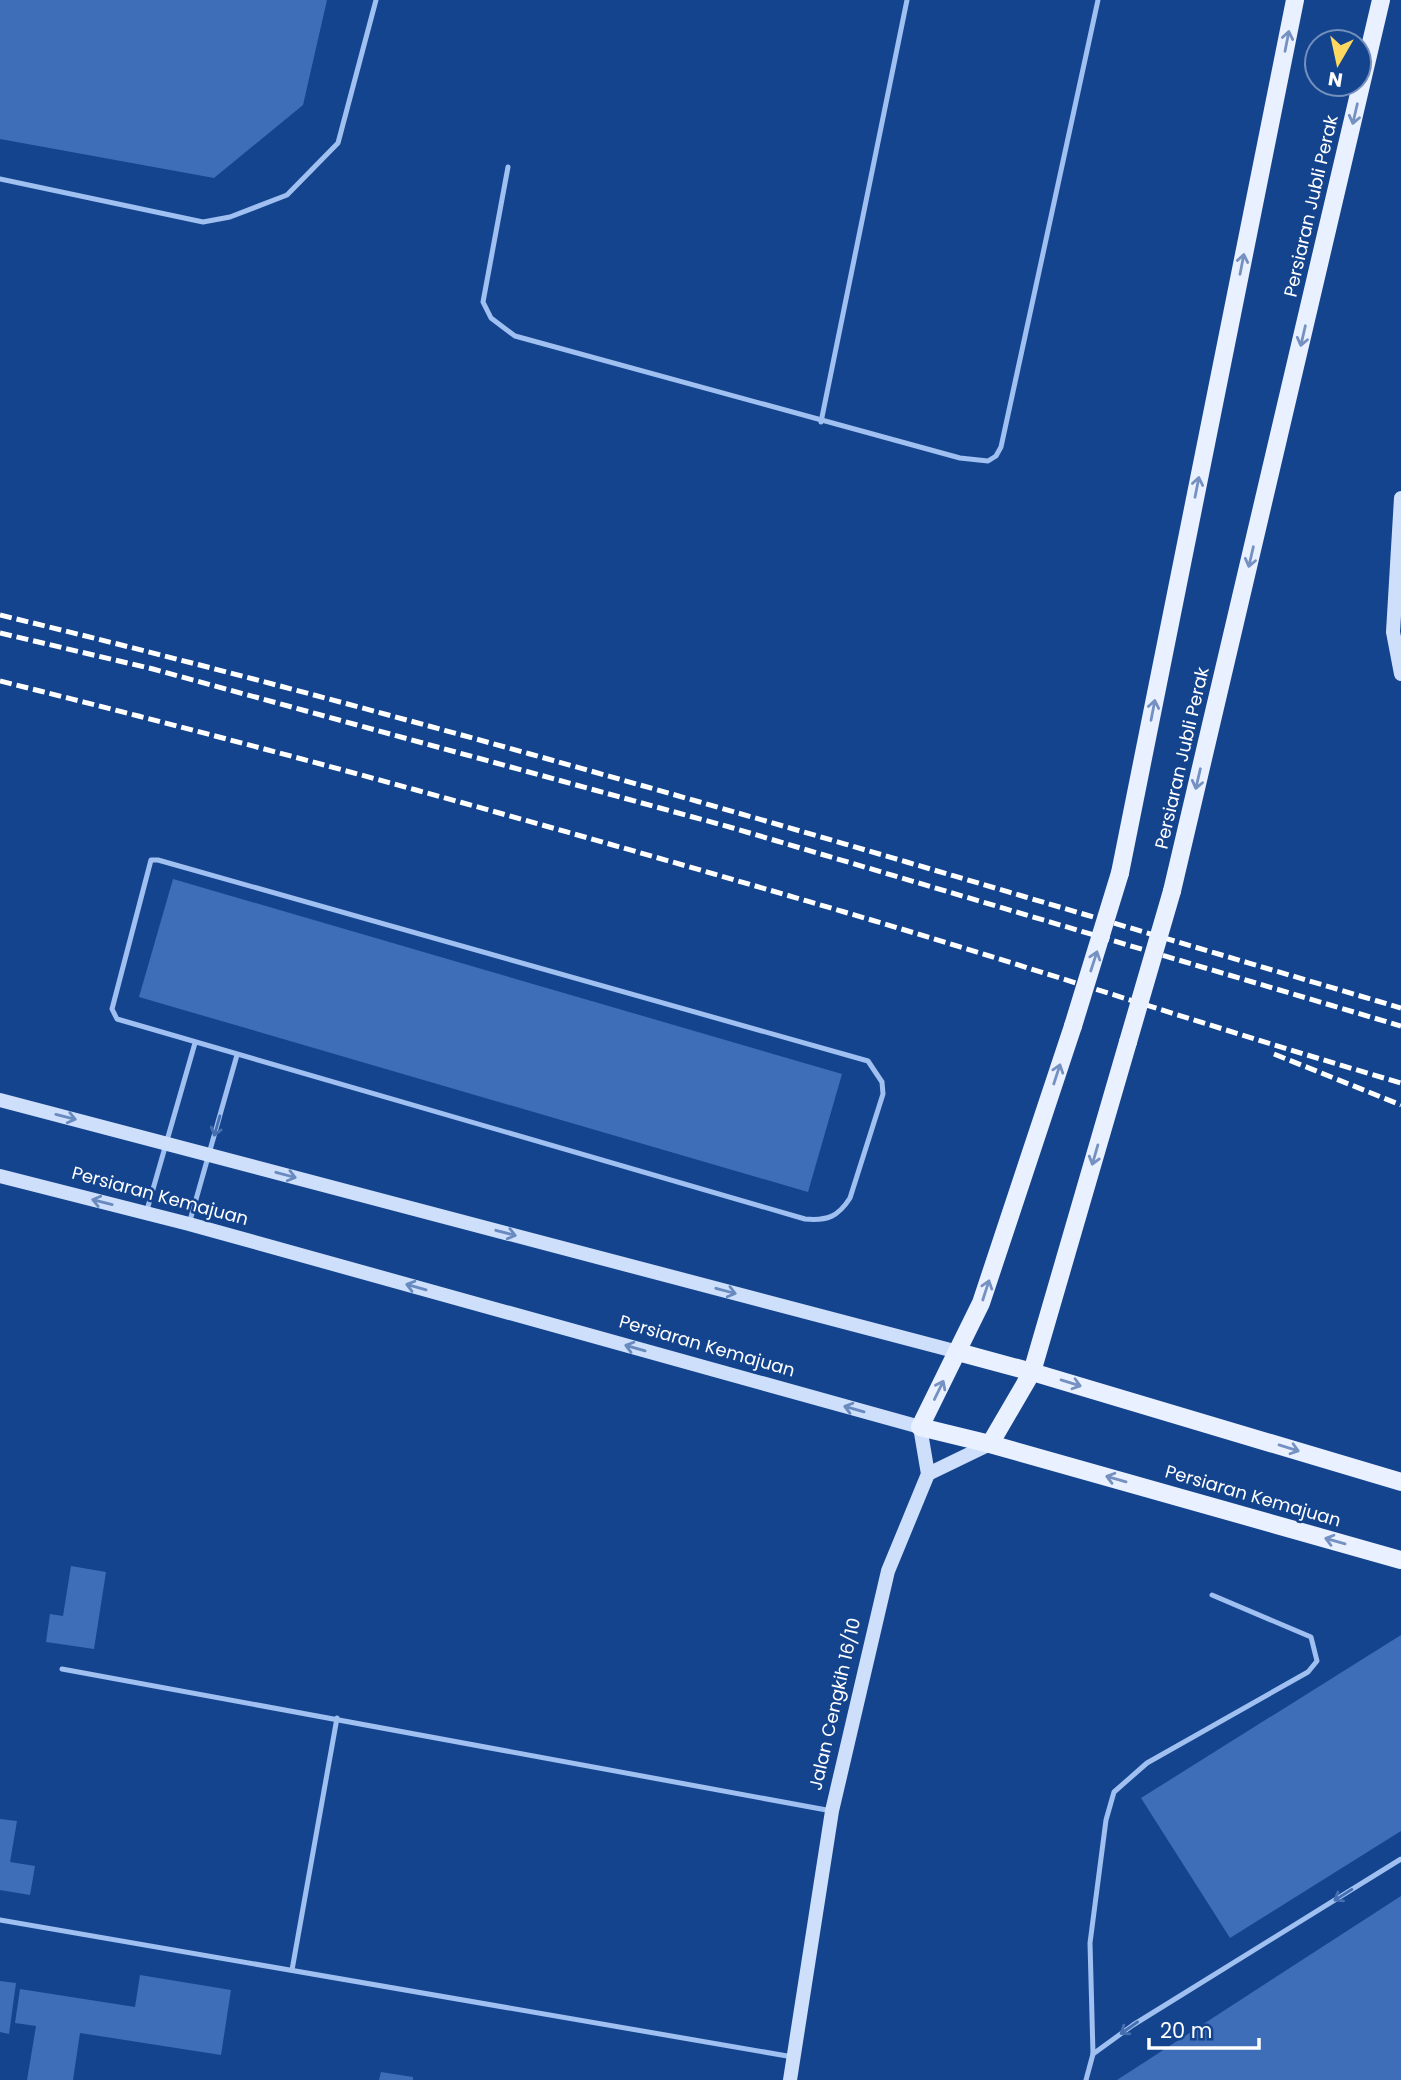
<svg xmlns="http://www.w3.org/2000/svg" width="1401" height="2080" viewBox="0 0 1401 2080" font-family="Poppins,sans-serif">
<style>
.building{fill:#3d6eb7}
.lines{fill:none;stroke-linecap:round;stroke-linejoin:round}
.lane{stroke:#9fc0f0;stroke-width:5}
.secondary{stroke:#cddffb;stroke-width:14}
.primary{stroke:#e9f0ff;stroke-width:18}
.rail{stroke:#fff;stroke-width:5;stroke-dasharray:12 5;stroke-linecap:butt}
.primary-bridge{stroke:#e9f0ff;stroke-width:18}
.oneway{stroke:#7491c1}
.oneway2{stroke:#688abf}
.oneway3{stroke:#456fb0}
.labels{text-anchor:middle;stroke-width:5;stroke-linejoin:round;paint-order:stroke}
.street-label{font-size:18px;fill:#fff;stroke:#15448e}
</style>
<rect width="100%" height="100%" fill="#15448e"/>
<g class="building">
<polygon points="0,0 327,0 303,105 214,178 0,139"/>
<polygon points="173,879 842,1074 808,1192 139,997"/>
<polygon points="71,1566 106,1572 94,1649 46,1642 50,1614 63,1616"/>
<polygon points="1401,1635 1401,1831 1230,1938 1141,1798"/>
<polygon points="0,1819 17,1821 10,1862 35,1866 30,1895 0,1890"/>
<polygon points="1401,1896 1401,2080 1117,2080"/>
<polygon points="140,1975 231,1990 221,2055 80,2033 73,2080 27,2080 36,2026 15,2023 20,1989 135,2007"/>
<polygon points="0,1981 16,1983 9,2034 0,2032"/>
<polygon points="381,2072 413,2077 413,2080 379,2080"/>
</g>
<g class="lines">
<g class="lane">
<polyline points="508,167 483,302 491,318 515,336 960,458 988,461 996,456 1001,447 1098,0"/>
<polyline points="0,179 203,222 230,217 287,195 338,143 376,0"/>
<polyline points="821,422 907,0"/>
<path d="M151,860h7l710,201 14,21 1,12 -33,104c-12,19 -23,23 -45,21l-688,-200 -5,-10z"/>
<polyline points="147,1210 195,1043"/>
<polyline points="189,1224 237,1055"/>
<polyline points="62,1669 832,1811"/>
<polyline points="0,1920 793,2057"/>
<polyline points="292,1970 337,1718"/>
<polyline points="1093,2054 1133,2025 1401,1859"/>
<polyline points="1086,2080 1093,2054 1090,1943 1106,1820 1114,1792 1147,1763 1308,1672 1317,1661 1311,1637 1212,1595"/>
</g>
<g class="secondary">
<polyline points="1401,498 1393,632 1401,674"/>
<polyline points="0,1100 958,1352"/>
<polyline points="0,1176 189,1224 920,1427 928,1474 888,1571 832,1811 790,2080"/>
<polyline points="928,1474 990,1444"/>
</g>
<g class="primary">
<polyline points="1120,873 1295,0"/>
<polyline points="1172,891 1381,0"/>
<polyline points="1073,1026 981,1303 920,1427 990,1444 1401,1560"/>
<polyline points="958,1352 1032,1372 1401,1482"/>
<polyline points="990,1444 1032,1372 1128,1042"/>
</g>
<g class="rail">
<path d="M0,615c471,114 936,256 1401,393"/>
<polyline points="0,633 153,669 733,828 1401,1026"/>
<path d="M0,681c282,70 562,148 841,230 187,55 372,117 560,172"/>
<polyline points="1274,1054 1401,1105"/>
</g>
<g class="primary-bridge">
<polyline points="1073,1026 1120,873"/>
<polyline points="1128,1042 1172,891"/>
</g>
</g>
<defs><path id="oneway-shaft" d="M-6 0H5M1.5-3L5.5 0L1.5 3" fill="none" stroke-width="1.6" stroke-linecap="round" stroke-linejoin="round" transform="scale(1.75)"/></defs>
<g class="oneway">
<use href="#oneway-shaft" transform="translate(1287 41) rotate(-79)"/>
<use href="#oneway-shaft" transform="translate(1355 114) rotate(103)"/>
<use href="#oneway-shaft" transform="translate(1242 264) rotate(-79)"/>
<use href="#oneway-shaft" transform="translate(1303 336) rotate(103)"/>
<use href="#oneway-shaft" transform="translate(1197 487) rotate(-79)"/>
<use href="#oneway-shaft" transform="translate(1251 557) rotate(103)"/>
<use href="#oneway-shaft" transform="translate(1153 710) rotate(-79)"/>
<use href="#oneway-shaft" transform="translate(1198 779) rotate(103)"/>
<use href="#oneway-shaft" transform="translate(1094 961) rotate(-72)"/>
<use href="#oneway-shaft" transform="translate(1057 1074) rotate(-72)"/>
<use href="#oneway-shaft" transform="translate(1095 1155) rotate(106)"/>
<use href="#oneway-shaft" transform="translate(986 1290) rotate(-72)"/>
<use href="#oneway-shaft" transform="translate(1071 1383) rotate(17)"/>
<use href="#oneway-shaft" transform="translate(939 1390) rotate(-64)"/>
<use href="#oneway-shaft" transform="translate(1289 1448) rotate(17)"/>
<use href="#oneway-shaft" transform="translate(1116 1479) rotate(-164)"/>
<use href="#oneway-shaft" transform="translate(1335 1541) rotate(-164)"/>
</g>
<g class="oneway2">
<use href="#oneway-shaft" transform="translate(66 1117) rotate(14)"/>
<use href="#oneway-shaft" transform="translate(286 1175) rotate(15)"/>
<use href="#oneway-shaft" transform="translate(102 1202) rotate(-166)"/>
<use href="#oneway-shaft" transform="translate(506 1233) rotate(15)"/>
<use href="#oneway-shaft" transform="translate(416 1287) rotate(-164)"/>
<use href="#oneway-shaft" transform="translate(726 1291) rotate(15)"/>
<use href="#oneway-shaft" transform="translate(635 1348) rotate(-164)"/>
<use href="#oneway-shaft" transform="translate(854 1409) rotate(-164)"/>
</g>
<g class="oneway3">
<use href="#oneway-shaft" transform="translate(217 1126) rotate(106)"/>
<use href="#oneway-shaft" transform="translate(1343 1895) rotate(148)"/>
<use href="#oneway-shaft" transform="translate(1129 2028) rotate(145)"/>
</g>
<g class="labels">
<g class="street-label">
<text transform="translate(1311 206) rotate(-77)" y="6">Persiaran Jubli Perak</text>
<text transform="translate(1182 758) rotate(-77)" y="6">Persiaran Jubli Perak</text>
<text transform="translate(160 1196) rotate(15)" y="6">Persiaran Kemajuan</text>
<text transform="translate(707 1346) rotate(16)" y="6">Persiaran Kemajuan</text>
<text transform="translate(1253 1496) rotate(16)" y="6">Persiaran Kemajuan</text>
<text transform="translate(835 1704) rotate(-77)" y="6">Jalan Cengkih 16/10</text>
</g>
</g>
<g transform="translate(1338 63) rotate(189)"><circle r="33" fill="#15448e" stroke="#738fbb" stroke-width="2"/>
<path d="M0-5L12 26L0 18L-12 26Z" fill="#ffd85f"/>
<text y="-10" font-size="19" font-weight="bold" text-anchor="middle" fill="#ffffff">N</text>
</g>
<path d="M1149 2038v10h110v-10" fill="none" stroke="#ffffff" stroke-width="3.5"/>
<text x="1160" y="2038" font-size="21" fill="#ffffff" stroke="#15448e" stroke-width="5" paint-order="stroke">20 m</text>
</svg>
